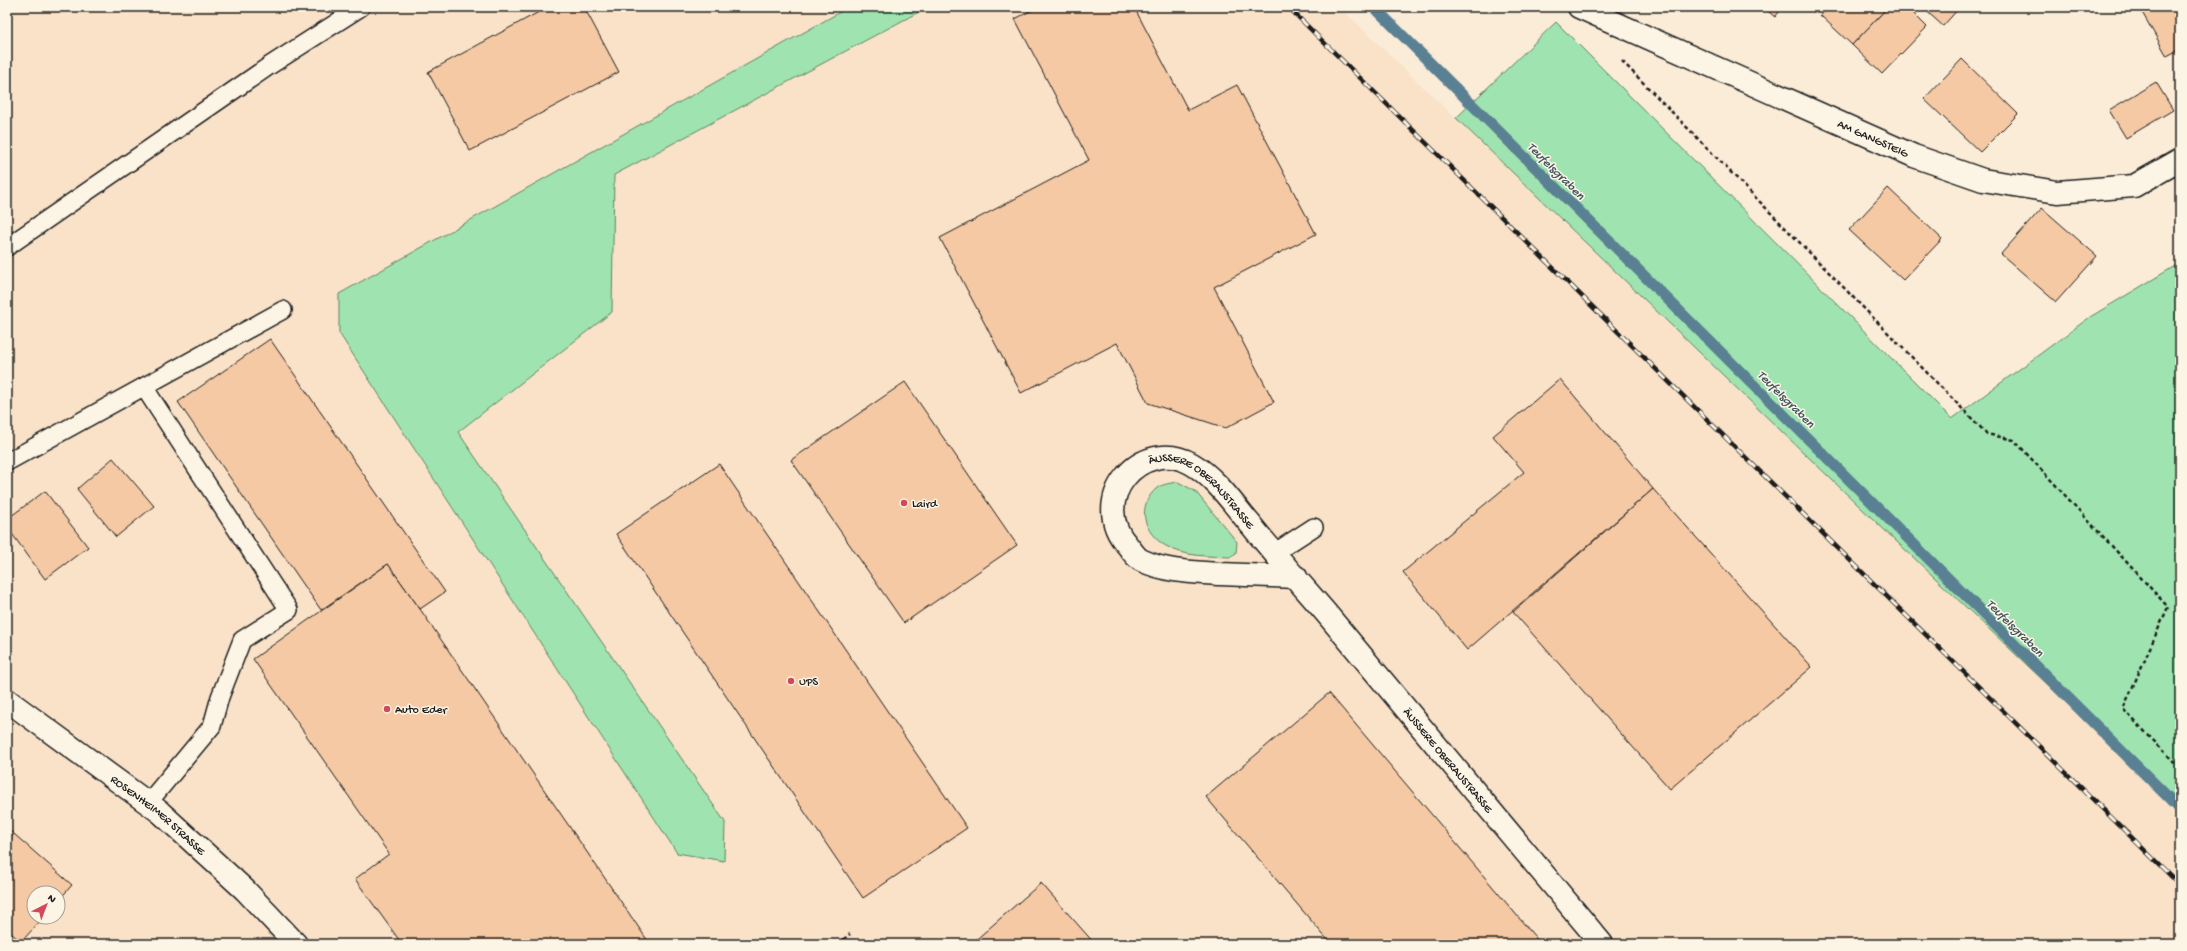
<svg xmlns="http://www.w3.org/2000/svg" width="2187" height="951" viewBox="0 0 2187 951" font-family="'Gochi Hand',sans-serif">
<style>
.built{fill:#f9e2c8;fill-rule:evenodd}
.green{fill:#9fe4b0;stroke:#5e8066}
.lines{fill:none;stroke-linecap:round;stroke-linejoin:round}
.stream{stroke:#5a8093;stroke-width:11}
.building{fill:#f5c9a4;stroke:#1c1c1c}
.service-casing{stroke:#1c1c1c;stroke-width:20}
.minor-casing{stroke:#1c1c1c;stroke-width:25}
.path{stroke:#1c1c1c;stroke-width:2.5;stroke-dasharray:4 3;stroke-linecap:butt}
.service{stroke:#fcf5e5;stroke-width:17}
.minor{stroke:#fcf5e5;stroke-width:22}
.rail-casing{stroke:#1c1c1c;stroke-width:4.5}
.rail{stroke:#fcf5e5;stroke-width:3;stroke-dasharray:9;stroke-linecap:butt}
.poi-dot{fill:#d1495b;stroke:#fcf5e5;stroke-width:1.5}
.labels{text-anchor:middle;stroke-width:3;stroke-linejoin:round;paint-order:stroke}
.street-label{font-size:12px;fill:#1c1c1c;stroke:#fcf5e5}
.poi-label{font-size:12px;fill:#1c1c1c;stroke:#fcf5e5;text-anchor:start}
.water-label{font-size:13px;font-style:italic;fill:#405662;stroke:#fcf5e5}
</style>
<rect width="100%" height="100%" fill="#fbecd8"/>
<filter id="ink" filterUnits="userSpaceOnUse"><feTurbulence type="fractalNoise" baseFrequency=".025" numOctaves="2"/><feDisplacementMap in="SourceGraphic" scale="8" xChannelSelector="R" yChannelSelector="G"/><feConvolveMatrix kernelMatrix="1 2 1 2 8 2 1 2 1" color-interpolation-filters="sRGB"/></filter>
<g filter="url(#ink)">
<path class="built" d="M7,7h1333l517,497 323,306v134h-2173zM34,893h24v24h-24z"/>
<g class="green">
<polygon points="849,7 928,7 614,175 612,312 458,432 725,822 724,861 677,853 339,333 339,294"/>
<polygon points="1556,22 1952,419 2090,317 2180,263 2180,810 1857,504 1456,118"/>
<path d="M1178,482l17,9 42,51 -1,11 -6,4c-22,-1 -45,0 -64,-11 -23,-13 -30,-40 -9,-58 5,-4 15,-5 21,-6z"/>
</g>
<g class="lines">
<polyline class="stream" points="1374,7 2180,809"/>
</g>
<g class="building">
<polygon points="548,7 584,7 619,72 470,151 428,72"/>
<polygon points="1038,7 1134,7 1188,110 1237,85 1316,234 1214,287 1274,402 1226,428 1148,403 1117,343 1021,393 940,238 1089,160 1015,19"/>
<polygon points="1763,7 1783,7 1775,17"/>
<polygon points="1828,7 1888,7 1852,45 1820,15"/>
<polygon points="1888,7 1907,7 1927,27 1882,74 1852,45"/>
<polygon points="1922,7 1960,7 1943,26"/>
<polygon points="2139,7 2180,7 2180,49 2167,56"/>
<polygon points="1962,59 2018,114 1980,152 1924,99"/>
<polygon points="2156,82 2173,110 2126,138 2109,110"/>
<polygon points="1888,188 1942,239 1903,280 1849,230"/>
<polygon points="2042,208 2097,256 2056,302 2001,254"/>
<polygon points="270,339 445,592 420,609 388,564 321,610 178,402"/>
<polygon points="1560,379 1653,489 1467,650 1403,572 1524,472 1493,436"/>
<polygon points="905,382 1017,545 904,623 791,460"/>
<polygon points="113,458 154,506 116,537 77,489"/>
<polygon points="719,464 967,828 863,898 616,534"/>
<polygon points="1653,489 1812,667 1670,789 1513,612"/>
<polygon points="45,491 88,547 45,579 7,527 7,519"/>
<polygon points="388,564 420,609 650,944 402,944 355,879 389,854 253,659"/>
<polygon points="1329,693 1541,944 1331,944 1206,797"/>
<polygon points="7,829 14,834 7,842"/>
<polygon points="14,834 72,885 58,901 58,893 34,893 34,917 44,917 21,942 10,932 7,935 7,842"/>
<polygon points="1041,883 1095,944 971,944"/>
</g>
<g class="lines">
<g class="service-casing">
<g id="service">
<polyline points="7,247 269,66 361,7"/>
<polyline points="144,387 289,610 242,640 220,697 212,726 148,803"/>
<polyline points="7,462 283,310"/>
<polyline points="1274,553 1314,527"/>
</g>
</g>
<g class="minor-casing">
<g id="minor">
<path id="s1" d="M1579,7l335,149 69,24 74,12 77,-6 46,-26"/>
<path id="s2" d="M1296,577c-26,-1 -51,-2 -76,-3 -27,-2 -53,-2 -77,-13 -6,-2 -11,-10 -15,-15 -42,-45 13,-111 64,-82 24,14 41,40 59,61 24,30 50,59 75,88l276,331"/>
<path id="s3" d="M7,700l153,112 85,78 51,54"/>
</g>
</g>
<g class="path">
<polyline points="1622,61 1987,434 2014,440 2168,607 2123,709 2180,768"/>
<polyline points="838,944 850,934"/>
</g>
<use href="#service" class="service"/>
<use href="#minor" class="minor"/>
<g class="rail-casing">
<polyline id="rail" points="1288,7 2180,885"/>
</g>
<use href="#rail" class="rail"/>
</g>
</g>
<g class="poi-dot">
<circle cx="904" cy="503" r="4"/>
<circle cx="791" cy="681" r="4"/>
<circle cx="387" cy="709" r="4"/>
</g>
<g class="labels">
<g class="street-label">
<text dy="4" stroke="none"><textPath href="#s1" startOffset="322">AM GANGSTEIG</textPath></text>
<text dy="4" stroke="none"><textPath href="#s2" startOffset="347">ÄUSSERE OBERAUSTRASSE</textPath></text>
<text dy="4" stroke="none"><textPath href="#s2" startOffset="718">ÄUSSERE OBERAUSTRASSE</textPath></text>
<text dy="4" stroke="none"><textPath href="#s3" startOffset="190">ROSENHEIMER STRASSE</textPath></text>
</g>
<g class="poi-label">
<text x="912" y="507">Laird</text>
<text x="799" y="685">UPS</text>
<text x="395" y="713">Auto Eder</text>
</g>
<g class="water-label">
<text transform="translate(1557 170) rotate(45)" y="5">Teufelsgraben</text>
<text transform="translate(1787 398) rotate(45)" y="5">Teufelsgraben</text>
<text transform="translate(2016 627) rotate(45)" y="5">Teufelsgraben</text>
</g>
</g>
<rect width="2187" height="951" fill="none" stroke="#fcf5e5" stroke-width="24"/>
<rect x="12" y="12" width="2163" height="927" fill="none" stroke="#1c1c1c" stroke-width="1.5" filter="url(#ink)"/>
<g transform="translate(46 905) rotate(42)"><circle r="19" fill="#fcf5e5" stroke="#a29e95"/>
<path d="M0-3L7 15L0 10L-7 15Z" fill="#d1495b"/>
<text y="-6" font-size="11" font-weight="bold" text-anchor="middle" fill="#1c1c1c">N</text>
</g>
</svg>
